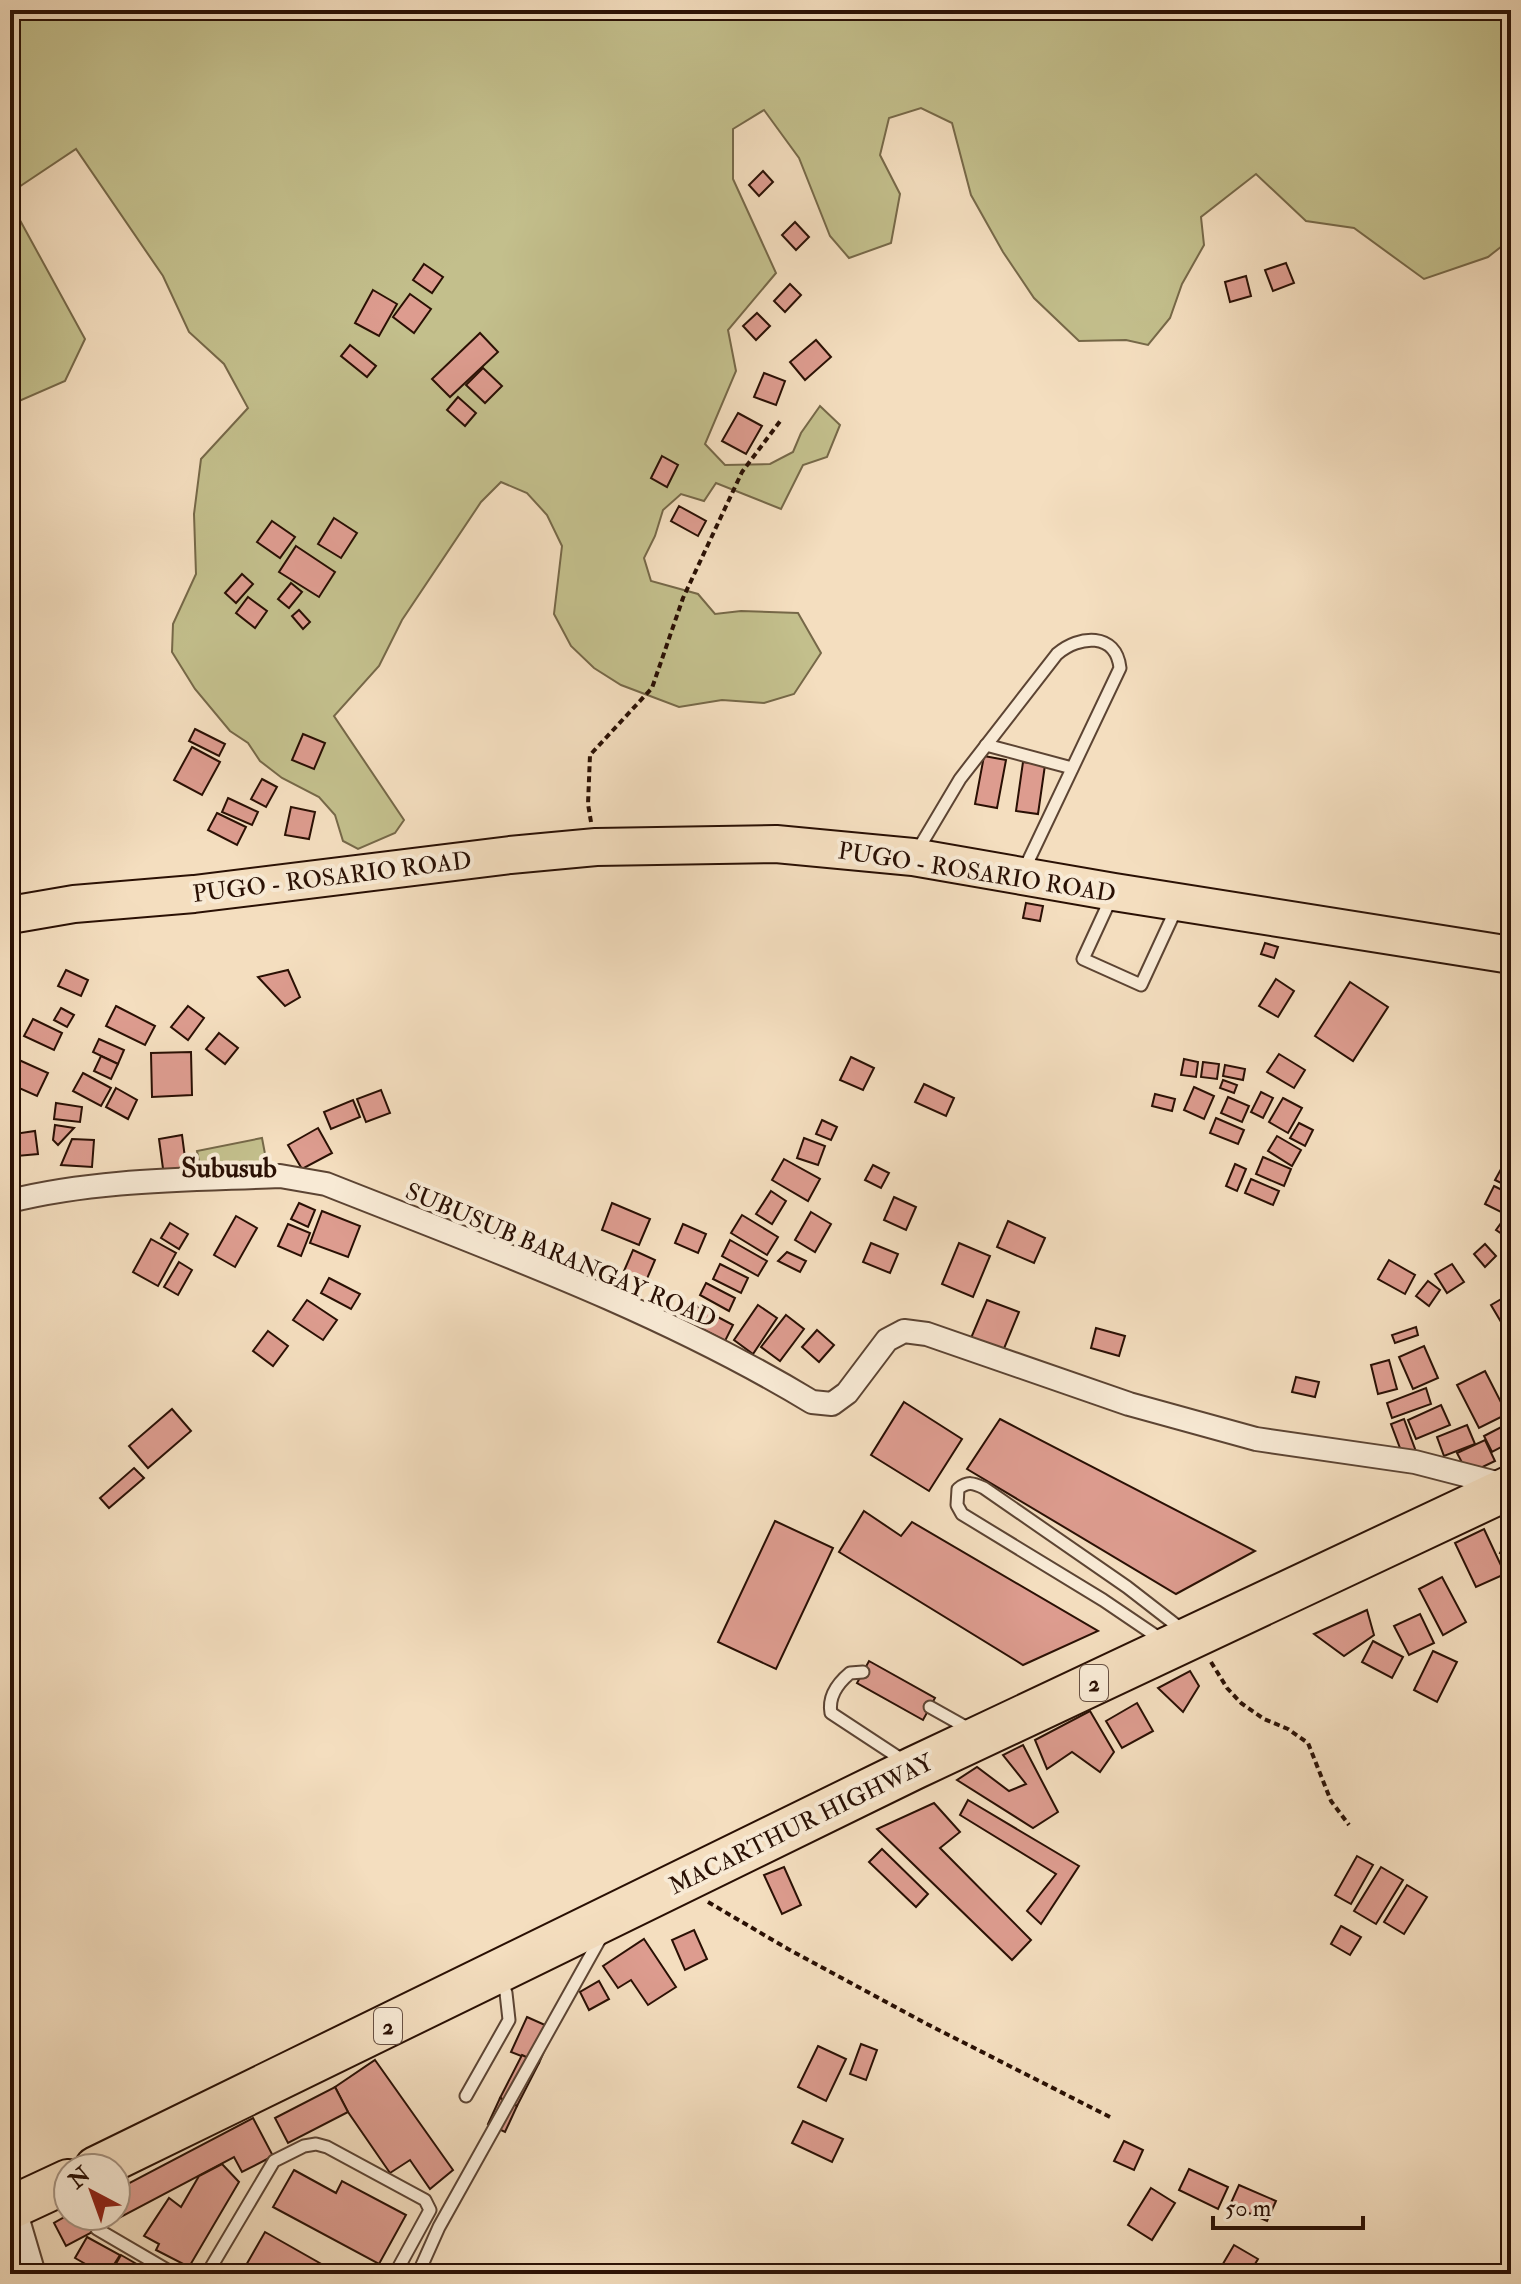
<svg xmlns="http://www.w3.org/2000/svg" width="1521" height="2284" viewBox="0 0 1521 2284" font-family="'IM FELL Double Pica',serif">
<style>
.green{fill:#c3bf8c;stroke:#766848;stroke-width:2}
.building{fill:#dd9c8f;stroke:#2a1004;stroke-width:2}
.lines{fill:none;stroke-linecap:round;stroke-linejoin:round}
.lane-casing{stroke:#5c4433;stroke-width:15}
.street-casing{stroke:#5c4433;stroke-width:26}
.primary-casing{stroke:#2a1004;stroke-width:40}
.highway-casing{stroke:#2a1004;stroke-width:46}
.path{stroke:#2a1004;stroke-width:4;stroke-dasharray:6 4;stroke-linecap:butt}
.lane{stroke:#f8ead5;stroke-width:11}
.street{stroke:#f8ead5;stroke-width:22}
.primary{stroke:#f4debf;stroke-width:36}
.highway{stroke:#f4debf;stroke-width:42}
.labels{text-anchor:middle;stroke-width:8;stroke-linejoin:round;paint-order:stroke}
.shield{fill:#f8ead5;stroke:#685143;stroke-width:2}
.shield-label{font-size:22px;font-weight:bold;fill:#2a1004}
.street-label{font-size:24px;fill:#2a1004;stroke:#f8ead5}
.quarter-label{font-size:28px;font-weight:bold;fill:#2a1004;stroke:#f8ead5}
</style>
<rect width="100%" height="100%" fill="#f4debf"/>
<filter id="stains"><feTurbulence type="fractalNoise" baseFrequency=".0025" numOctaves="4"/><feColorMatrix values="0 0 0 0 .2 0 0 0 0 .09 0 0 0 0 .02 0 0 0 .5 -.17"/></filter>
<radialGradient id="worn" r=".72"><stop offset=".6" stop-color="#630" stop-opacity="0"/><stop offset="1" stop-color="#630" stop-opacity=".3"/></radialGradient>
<g class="green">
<polygon points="10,10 1511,10 1511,239 1488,257 1424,279 1354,228 1306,221 1256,174 1201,217 1204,245 1182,284 1170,318 1148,345 1126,340 1079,341 1034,298 1003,252 971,195 952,123 921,108 889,118 880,155 900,194 891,243 849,258 830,236 799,158 764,110 733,129 733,179 776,273 728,330 736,371 705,444 725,465 770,464 793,452 801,433 820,406 840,425 827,457 803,465 781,509 716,483 704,501 681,494 663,510 655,536 644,558 651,581 698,594 715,614 741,611 798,613 821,653 794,694 764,703 722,700 679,707 621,685 594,668 571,646 554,614 562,546 547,515 527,493 501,482 481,502 402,620 379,666 334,716 404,820 395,833 358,849 343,841 335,815 319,797 282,778 260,761 248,743 230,731 195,689 172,652 173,624 196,574 194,514 201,459 248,408 224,364 189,332 163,276 76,149 10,193"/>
<polygon points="10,202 85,339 65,381 10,405"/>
<polygon points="262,1138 269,1175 204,1188 197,1151"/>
</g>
<g class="building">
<polygon points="763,171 773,182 759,196 749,185"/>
<polygon points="795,222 809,237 796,250 782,235"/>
<polygon points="1286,263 1294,283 1273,291 1265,270"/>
<polygon points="424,264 443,277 432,293 413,280"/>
<polygon points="1246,276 1251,296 1230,302 1225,282"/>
<polygon points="790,284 801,295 785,312 774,301"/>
<polygon points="373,290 397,304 379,336 355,323"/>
<polygon points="410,294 431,309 414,333 393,317"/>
<polygon points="757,313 770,326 756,340 743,326"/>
<polygon points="480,333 498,352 450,397 432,379"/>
<polygon points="816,340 831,357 805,380 790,362"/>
<polygon points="350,345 376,366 367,377 341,356"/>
<polygon points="483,368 502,386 485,403 466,385"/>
<polygon points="764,373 785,381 776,405 754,397"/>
<polygon points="458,397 476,413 465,426 447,410"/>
<polygon points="738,413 762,426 746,454 722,441"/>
<polygon points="662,456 678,465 667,487 651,478"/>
<polygon points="679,506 706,521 698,536 671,521"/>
<polygon points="334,518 357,533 341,558 318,544"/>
<polygon points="272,521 295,537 280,558 257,542"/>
<polygon points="296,546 335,572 319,597 279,572"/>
<polygon points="242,574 253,584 236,603 225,593"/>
<polygon points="291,583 302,592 289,608 278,599"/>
<polygon points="248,597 267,611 255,628 236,613"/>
<polygon points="299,610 310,622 303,629 292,616"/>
<polygon points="195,729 225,744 219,756 189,741"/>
<polygon points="303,734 325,743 314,769 292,760"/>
<polygon points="192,747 220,762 202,795 174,780"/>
<polygon points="984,756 1006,760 997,808 975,804"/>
<polygon points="1023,762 1045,765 1038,814 1016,811"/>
<polygon points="262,779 277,787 266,807 251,799"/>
<polygon points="228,798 258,812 252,825 222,812"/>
<polygon points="291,807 315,812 309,839 285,835"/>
<polygon points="217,813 246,827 237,845 208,830"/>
<polygon points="1026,903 1043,906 1040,921 1023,918"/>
<polygon points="1265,943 1278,947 1274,958 1261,954"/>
<polygon points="66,970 88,980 81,996 58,986"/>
<polygon points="288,970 300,997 285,1006 258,977"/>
<polygon points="1276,979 1294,991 1278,1017 1259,1006"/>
<polygon points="1350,982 1388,1007 1353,1061 1315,1036"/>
<polygon points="116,1006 155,1026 145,1045 106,1026"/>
<polygon points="188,1006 204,1018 188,1040 171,1027"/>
<polygon points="61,1008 74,1015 67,1027 54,1020"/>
<polygon points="33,1019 62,1033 54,1050 24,1036"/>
<polygon points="219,1033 238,1048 225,1064 206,1049"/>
<polygon points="99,1039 124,1050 118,1064 93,1052"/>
<polygon points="191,1052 192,1095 152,1097 151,1053"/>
<polygon points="1279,1054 1305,1070 1294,1088 1267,1072"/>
<polygon points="101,1056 118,1064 111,1079 94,1071"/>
<polygon points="851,1057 874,1068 863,1090 840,1080"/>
<polygon points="1184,1059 1198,1062 1196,1077 1181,1075"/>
<polygon points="19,1060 48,1073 37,1096 10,1084"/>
<polygon points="1203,1062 1219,1064 1217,1079 1201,1077"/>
<polygon points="1225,1065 1245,1069 1243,1080 1223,1076"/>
<polygon points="83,1073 111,1088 101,1106 73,1091"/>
<polygon points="1223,1080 1237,1085 1234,1093 1220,1088"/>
<polygon points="924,1084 954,1098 946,1116 915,1102"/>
<polygon points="1194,1087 1214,1096 1204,1119 1184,1110"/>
<polygon points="116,1088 137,1100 128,1119 106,1107"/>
<polygon points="381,1090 390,1113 366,1122 357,1099"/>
<polygon points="1261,1092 1273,1098 1263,1118 1251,1112"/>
<polygon points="1155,1094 1175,1099 1172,1111 1152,1106"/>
<polygon points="1228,1097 1249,1106 1242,1122 1221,1113"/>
<polygon points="1283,1098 1302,1108 1288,1133 1269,1122"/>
<polygon points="353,1100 360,1117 331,1129 324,1112"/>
<polygon points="56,1103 82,1107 80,1122 54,1119"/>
<polygon points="1216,1118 1244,1130 1238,1144 1210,1133"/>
<polygon points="822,1120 837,1127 831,1140 816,1134"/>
<polygon points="1299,1123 1313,1130 1305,1146 1290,1138"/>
<polygon points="55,1125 74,1128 58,1145 53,1140"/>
<polygon points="318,1128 332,1153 302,1169 288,1145"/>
<polygon points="35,1131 38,1154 17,1156 14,1134"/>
<polygon points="182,1135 187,1173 164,1176 159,1139"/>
<polygon points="1277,1136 1301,1150 1292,1166 1268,1151"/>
<polygon points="804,1138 825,1146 818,1165 797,1158"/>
<polygon points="72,1139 94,1140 92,1167 61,1165"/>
<polygon points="1263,1157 1291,1169 1284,1186 1256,1174"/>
<polygon points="784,1159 820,1179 808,1201 772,1180"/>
<polygon points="1235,1164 1246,1169 1237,1191 1226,1186"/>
<polygon points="873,1165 889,1173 881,1188 865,1180"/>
<polygon points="1501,1169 1511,1174 1511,1188 1495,1180"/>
<polygon points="1251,1179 1279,1191 1273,1205 1245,1193"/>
<polygon points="1494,1186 1510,1194 1501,1212 1485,1204"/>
<polygon points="771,1191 786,1201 772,1224 756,1214"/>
<polygon points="894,1197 916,1207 906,1230 884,1220"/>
<polygon points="299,1203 315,1210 308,1227 291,1219"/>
<polygon points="612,1203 650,1219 639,1245 602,1230"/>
<polygon points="322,1211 360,1226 348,1257 310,1243"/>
<polygon points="811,1212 831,1224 815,1252 795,1240"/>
<polygon points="742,1215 778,1237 767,1255 731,1233"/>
<polygon points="236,1216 257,1228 235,1267 214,1255"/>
<polygon points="1506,1216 1511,1219 1511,1233 1508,1238 1496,1230"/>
<polygon points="1008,1221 1045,1238 1034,1263 997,1247"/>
<polygon points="170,1223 188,1234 179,1249 161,1238"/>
<polygon points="288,1224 310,1233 301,1256 278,1246"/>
<polygon points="683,1224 706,1234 698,1253 675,1243"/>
<polygon points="151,1239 176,1253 158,1286 133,1272"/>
<polygon points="730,1240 767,1261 758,1276 722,1256"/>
<polygon points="871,1243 898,1254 890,1273 863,1262"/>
<polygon points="959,1243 990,1256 973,1297 942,1284"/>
<polygon points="1485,1244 1496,1256 1485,1267 1474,1254"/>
<polygon points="633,1250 655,1260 646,1281 624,1271"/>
<polygon points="787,1252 806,1261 800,1272 778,1261"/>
<polygon points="1389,1260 1415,1275 1405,1294 1378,1279"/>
<polygon points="179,1262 192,1270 178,1295 164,1287"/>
<polygon points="720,1264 748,1278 741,1293 713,1279"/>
<polygon points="1452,1264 1464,1282 1447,1293 1435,1274"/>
<polygon points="329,1278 360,1294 351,1309 321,1293"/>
<polygon points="1428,1281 1440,1290 1429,1306 1416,1296"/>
<polygon points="706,1283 735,1298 729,1311 700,1295"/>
<polygon points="1510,1294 1511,1324 1504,1327 1491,1305"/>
<polygon points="307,1300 337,1320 323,1340 293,1320"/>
<polygon points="987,1300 1019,1312 1003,1351 971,1338"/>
<polygon points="758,1305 777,1318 753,1354 734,1340"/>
<polygon points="697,1306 733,1325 725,1341 689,1322"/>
<polygon points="786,1315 804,1329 780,1361 761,1347"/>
<polygon points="1416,1327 1418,1335 1395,1343 1392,1335"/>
<polygon points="1096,1328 1125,1336 1119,1356 1091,1348"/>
<polygon points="817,1330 834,1345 819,1362 802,1347"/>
<polygon points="268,1331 288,1346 273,1366 253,1351"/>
<polygon points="1511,1331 1511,1350 1509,1351 1502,1335"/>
<polygon points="1424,1346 1438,1378 1413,1389 1399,1357"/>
<polygon points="1389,1360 1397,1389 1378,1394 1371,1365"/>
<polygon points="1485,1371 1507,1414 1479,1428 1457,1385"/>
<polygon points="1296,1377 1319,1382 1315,1397 1292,1392"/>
<polygon points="1426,1388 1431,1404 1392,1418 1387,1403"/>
<polygon points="904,1402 962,1439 929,1491 871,1455"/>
<polygon points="1441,1405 1450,1425 1416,1439 1408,1420"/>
<polygon points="172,1409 191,1431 148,1468 129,1446"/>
<polygon points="1000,1419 1255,1551 1176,1594 967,1469"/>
<polygon points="1404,1419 1418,1457 1403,1456 1391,1424"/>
<polygon points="1507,1424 1511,1430 1511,1442 1492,1452 1484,1436"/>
<polygon points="1467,1425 1475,1444 1444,1456 1437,1437"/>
<polygon points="1485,1440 1495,1461 1468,1474 1457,1453"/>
<polygon points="134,1468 144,1478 109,1508 100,1498"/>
<polygon points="864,1511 901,1536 912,1522 1098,1631 1023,1665 839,1552"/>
<polygon points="775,1521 833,1548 776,1669 718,1642"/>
<polygon points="1484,1529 1505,1574 1476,1587 1455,1543"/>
<polygon points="1511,1532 1511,1559 1500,1553"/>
<polygon points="1442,1577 1466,1622 1443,1635 1419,1589"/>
<polygon points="1367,1610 1374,1635 1344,1656 1314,1634"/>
<polygon points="1420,1614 1434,1643 1409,1655 1394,1626"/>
<polygon points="1373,1641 1403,1657 1392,1678 1362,1662"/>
<polygon points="1433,1651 1457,1662 1437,1702 1414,1690"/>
<polygon points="869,1661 935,1698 923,1720 857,1683"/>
<polygon points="1190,1671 1199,1686 1183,1712 1158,1688"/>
<polygon points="1137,1703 1153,1731 1122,1748 1106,1721"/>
<polygon points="1090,1711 1114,1752 1100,1772 1072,1752 1047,1769 1035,1740"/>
<polygon points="1023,1745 1058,1812 1033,1828 957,1780 977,1767 1009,1791 1026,1784 1003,1755"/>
<polygon points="968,1800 1079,1866 1041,1924 1027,1911 1056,1874 960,1815"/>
<polygon points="934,1803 960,1832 940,1848 1031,1940 1012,1960 877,1829"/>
<polygon points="882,1849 928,1894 916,1907 869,1862"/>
<polygon points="1357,1856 1373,1865 1351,1904 1335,1895"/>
<polygon points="784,1867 801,1905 782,1914 764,1875"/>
<polygon points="1381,1867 1403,1880 1376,1924 1354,1911"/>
<polygon points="1407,1885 1427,1897 1404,1934 1384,1922"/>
<polygon points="1341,1926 1361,1937 1350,1955 1331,1944"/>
<polygon points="694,1930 707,1959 685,1970 672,1940"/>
<polygon points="644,1939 676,1987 648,2005 631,1980 618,1988 603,1966"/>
<polygon points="599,1981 609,1999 589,2010 580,1992"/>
<polygon points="527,2017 554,2029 539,2063 511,2052"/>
<polygon points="861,2044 877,2050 866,2080 850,2074"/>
<polygon points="818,2046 846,2059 826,2101 798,2087"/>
<polygon points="522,2055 539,2063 517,2106 500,2098"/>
<polygon points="375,2060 453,2170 430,2189 410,2160 390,2173 348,2112 335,2087"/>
<polygon points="335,2087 348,2112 288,2143 275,2118"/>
<polygon points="500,2098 517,2106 505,2132 488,2124"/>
<polygon points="253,2118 273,2156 242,2172 234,2157 66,2246 54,2223 68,2215 116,2216 116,2190"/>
<polygon points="803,2121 843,2139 832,2162 792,2143"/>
<polygon points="1124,2141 1143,2150 1134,2170 1114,2161"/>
<polygon points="222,2164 239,2182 189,2267 156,2250 159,2244 144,2236 169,2198 181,2207 199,2176"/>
<polygon points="1189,2169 1228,2187 1218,2209 1179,2190"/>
<polygon points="294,2170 336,2193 342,2181 406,2215 379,2264 273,2207"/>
<polygon points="1239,2185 1276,2201 1267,2221 1230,2205"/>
<polygon points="1151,2188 1175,2203 1152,2240 1128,2225"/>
<polygon points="265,2232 339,2274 241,2274"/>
<polygon points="87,2237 120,2255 108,2274 103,2274 75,2258"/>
<polygon points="1234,2245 1258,2259 1249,2274 1217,2274"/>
<polygon points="121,2255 154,2274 110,2274"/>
</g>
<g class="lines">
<g class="lane-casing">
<g id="lane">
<polyline points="986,745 1072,768"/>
<path d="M916,853l44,-74 97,-125c22,-19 59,-22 63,14l-97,204"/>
<polyline points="1112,896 1083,959 1141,985 1177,907"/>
<path d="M1162,1640l-59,-40 -141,-86 -5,-9 1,-16c10,-8 15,-6 26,-1l143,99 58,45"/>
<path d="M863,1672l-13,1c-12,10 -22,24 -19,40l73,48"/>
<polyline points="930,1707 971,1730"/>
<polyline points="466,2096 509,2020 506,1993 501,1980"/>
<polyline points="97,2229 174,2274"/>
<polyline points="207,2274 274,2161 304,2146 316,2144 327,2147 425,2200 430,2210 395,2274"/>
<polyline points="418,2274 439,2227 601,1937"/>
</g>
</g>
<g class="street-casing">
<g id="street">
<path d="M10,1201c88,-22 180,-21 270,-25l46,8c164,65 334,126 486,218l20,2 15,-11 40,-53 17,-9 23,3 202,70 127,35 159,23 93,24"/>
<polyline points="14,2206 34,2274"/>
</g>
</g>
<g class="primary-casing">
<polyline id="primary" points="10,915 74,904 194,894 510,855 596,847 776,844 913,857 1114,892 1511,955"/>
</g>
<g class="highway-casing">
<g id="highway">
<polyline points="96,2168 914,1768 1511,1487"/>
<polyline points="10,2208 68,2181"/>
</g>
</g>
<g class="path">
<polyline points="591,822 588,804 590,755 652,688 683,598 742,472 781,420"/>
<polyline points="1211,1662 1227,1688 1241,1703 1264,1719 1288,1729 1308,1743 1331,1801 1349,1825"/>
<polyline points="708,1902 788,1949 925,2023 1110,2117"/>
</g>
<use href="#lane" class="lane"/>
<use href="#street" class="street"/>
<use href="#primary" class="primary"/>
<use href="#highway" class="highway"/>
</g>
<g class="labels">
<g class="shield">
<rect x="1080" y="1665" width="28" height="36" rx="6"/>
<rect x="374" y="2008" width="28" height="36" rx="6"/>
</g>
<g class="shield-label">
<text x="1094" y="1691">2</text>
<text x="388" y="2034">2</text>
</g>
<g class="street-label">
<text transform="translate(977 872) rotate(9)" y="8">PUGO - ROSARIO ROAD</text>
<text transform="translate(332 877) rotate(-7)" y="8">PUGO - ROSARIO ROAD</text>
<text transform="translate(561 1255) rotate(23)" y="8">SUBUSUB BARANGAY ROAD</text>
<text transform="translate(801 1824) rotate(-26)" y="8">MACARTHUR HIGHWAY</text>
</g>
<g class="quarter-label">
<text x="229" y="1177">Subusub</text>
</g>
</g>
<rect width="1521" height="2284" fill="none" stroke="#f4debf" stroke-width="40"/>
<rect x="12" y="12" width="1497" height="2260" fill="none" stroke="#2a1004" stroke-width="4"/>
<rect x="20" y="20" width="1481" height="2244" fill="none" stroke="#2a1004" stroke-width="2"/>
<g transform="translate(92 2192) rotate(319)"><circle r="38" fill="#f8ead5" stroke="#a69381" stroke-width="2"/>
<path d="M0-6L14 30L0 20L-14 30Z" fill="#8f2418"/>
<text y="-12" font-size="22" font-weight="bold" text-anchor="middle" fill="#2a1004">N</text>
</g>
<path d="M1213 2216v12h150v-12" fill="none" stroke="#2a1004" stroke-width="4"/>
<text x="1225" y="2216" font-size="24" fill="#2a1004" stroke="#f8ead5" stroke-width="6" paint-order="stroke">50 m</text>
<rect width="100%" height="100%" filter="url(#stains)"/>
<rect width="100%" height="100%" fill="url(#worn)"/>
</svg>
